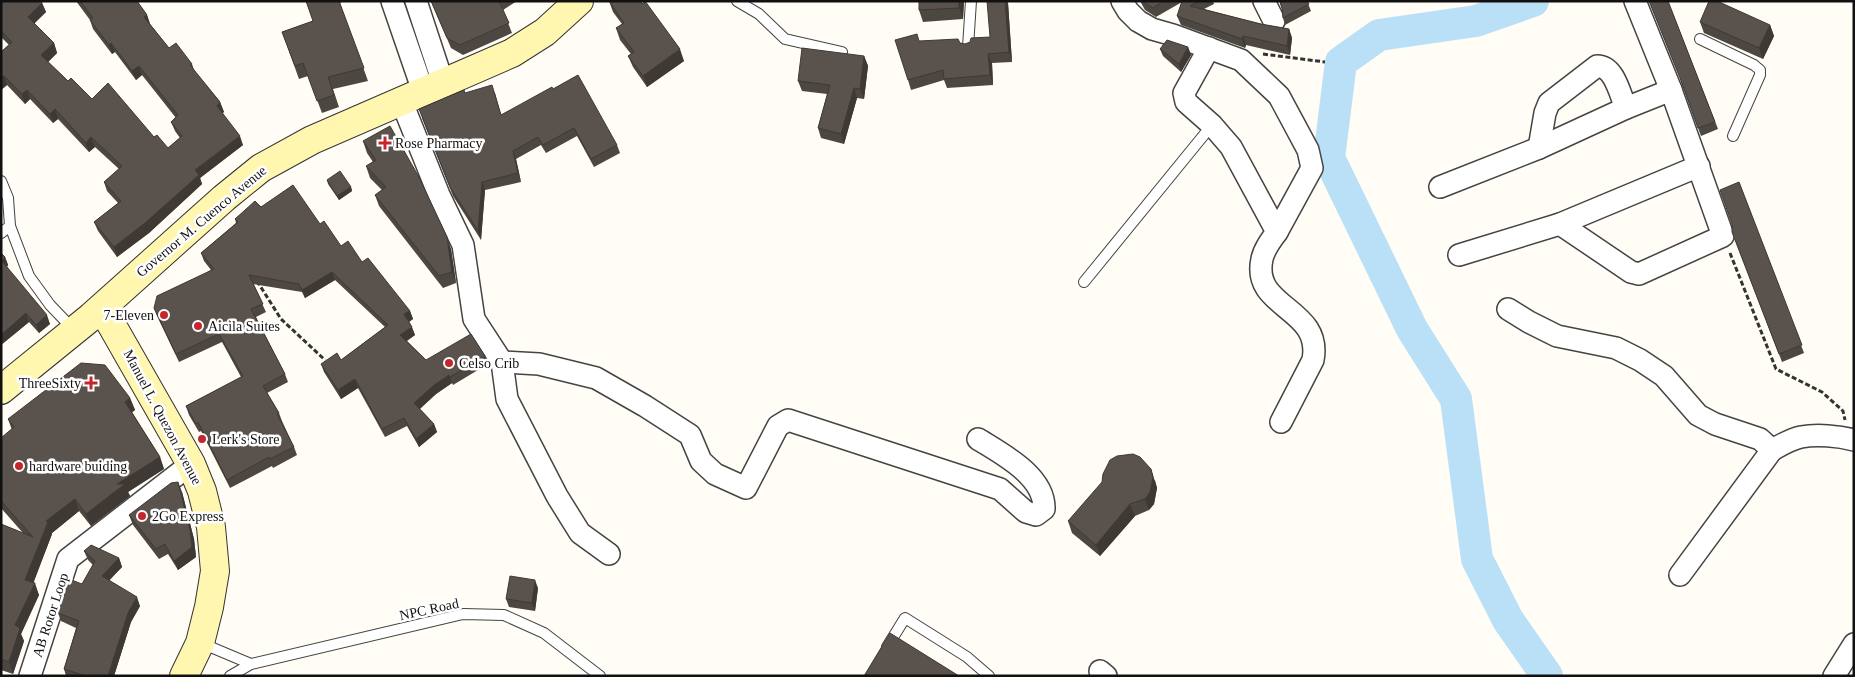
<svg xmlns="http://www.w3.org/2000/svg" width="1855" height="677" viewBox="0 0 1855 677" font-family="Georgia,serif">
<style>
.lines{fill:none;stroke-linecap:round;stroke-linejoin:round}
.river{stroke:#b9e0f7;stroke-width:32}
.service-casing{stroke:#444;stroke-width:12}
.minor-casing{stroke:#444;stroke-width:24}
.secondary-casing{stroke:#333;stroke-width:30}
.path{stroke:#333;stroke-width:3;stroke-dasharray:5 2.5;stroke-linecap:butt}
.service{stroke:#fff;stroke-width:10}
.minor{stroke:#fff;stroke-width:21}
.secondary{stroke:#fff6b0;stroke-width:28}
.wall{fill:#4d4742}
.shaded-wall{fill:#3f3936}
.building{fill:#5a524d;stroke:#3f3936}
.poi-dot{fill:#c4262e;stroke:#fff;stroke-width:2}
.labels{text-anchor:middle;stroke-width:5;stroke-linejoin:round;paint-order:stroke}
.poi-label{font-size:14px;fill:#111;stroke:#fff;text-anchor:start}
.street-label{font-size:14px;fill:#111;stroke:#fff}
</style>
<rect width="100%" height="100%" fill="#fffdf5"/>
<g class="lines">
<polyline class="river" points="1533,1 1476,21 1379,35 1341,62 1329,158 1412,329 1456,399 1477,559 1508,620 1547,676"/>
<g class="service-casing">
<g id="service">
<polyline points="737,1 759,14 785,39 842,52"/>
<polyline points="1700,39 1754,65 1760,70 1760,75 1733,136"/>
<polyline points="968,47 971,1"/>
<polyline points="1,181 8,198 10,226 29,276 50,305 73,329"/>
<polyline points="1,233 10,226"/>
<polyline points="1084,282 1212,125"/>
<polyline points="201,643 251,664"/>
<polyline points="887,647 905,618 967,657 989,676"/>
<polyline points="230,676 251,664 463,614 504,615 544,633 600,676"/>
</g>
</g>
<g class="minor-casing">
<g id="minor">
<polyline points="392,1 423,91"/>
<polyline points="416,1 443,83"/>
<polyline points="1122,1 1128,11 1138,21 1152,29 1173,35 1241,60 1279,96 1308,150 1312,168 1277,232"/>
<polyline points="1264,1 1274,21"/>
<path d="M1209,48l-25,45 2,9 26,23 19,22 46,85c-6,8 -13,17 -15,27 -11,50 61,48 51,101l-32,62"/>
<polyline points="401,100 439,195 463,245 474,319 502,362 507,399 557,496 580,533 609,554"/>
<path d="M1539,148l6,-35 4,-10 48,-37c18,0 23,29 29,42"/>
<polyline points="1440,187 1539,148 1626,108 1671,90"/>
<polyline points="1560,224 1631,272 1639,274 1723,236 1671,90 1635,1"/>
<polyline points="1459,255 1560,224 1699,166"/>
<path d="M1508,309l21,13 28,14 59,12 24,12 24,16 34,39 17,9 45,15 12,11c9,-5 19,-11 29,-13 16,-3 38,-1 53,3"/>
<path d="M502,362l37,2 57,14 49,28 45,29 11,26 14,13 31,14 32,-62 10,-6 212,69 26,23 10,3 8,-6c1,-33 -42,-55 -66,-70"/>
<polyline points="1680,575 1772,450"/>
<polyline points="1100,671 1106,676"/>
<polyline points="30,676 68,559 191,464"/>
<polyline points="1834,676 1854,644"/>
</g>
</g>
<g class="secondary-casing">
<g id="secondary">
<polyline points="102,308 191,464 202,491 211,527 215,571 209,607 200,643 184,676"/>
<polyline points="1,390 91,317 224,198 261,168 312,140 512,53 545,32 579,1"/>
</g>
</g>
<g class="path">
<polyline points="1263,54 1325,62"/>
<polyline points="1730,253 1776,369 1822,392 1843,411 1845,420"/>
<polyline points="257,281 281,319 325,360"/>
</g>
<use href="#service" class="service"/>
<use href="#minor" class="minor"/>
<use href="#secondary" class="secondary"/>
</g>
<g class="wall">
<polygon points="1,1 42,3 46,12 34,23 54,43 57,53 48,62 68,81 92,99 154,137 168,148 180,138 175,131 171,122 176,118 142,75 136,80 115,52 112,54 93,29 90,20 76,1 137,1 147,15 150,24 169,48 195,72 220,102 224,112 222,113 243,145 200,178 202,184 149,233 117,257 98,231 94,222 118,203 107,191 104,182 119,169 95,147 89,152 58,119 53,123 30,99 25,104 7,85 1,90 1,52 9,45 1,37"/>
<polygon points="306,1 344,1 340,3 368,81 333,89 339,107 322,113 308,76 299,79 282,32 313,21"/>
<polygon points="431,1 517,1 503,10 512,33 463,55 451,48"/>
<polygon points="609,1 684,61 647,87 633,67 628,56 631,54 620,40 616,28 622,24 613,12"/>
<polygon points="919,1 964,1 963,19 923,22 919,10"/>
<polygon points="1140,1 1213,1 1214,4 1204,9 1261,24 1289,29 1292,38 1290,55 1246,45 1245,48 1181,25 1177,16 1182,2 1156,17 1145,10"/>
<polygon points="1279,1 1307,1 1311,11 1285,25 1283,18 1282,9"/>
<polygon points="1668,1 1718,129 1701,136 1682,84"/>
<polygon points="1008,3 1012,62 992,63 993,85 947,88 944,80 911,90 908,80 920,41 960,43 965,44 990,37"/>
<polygon points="1700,22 1770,25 1774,36 1763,59 1704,33"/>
<polygon points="1188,47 1191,55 1181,72 1163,56 1160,49"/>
<polygon points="864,56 868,66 864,99 857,98 844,144 821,138 818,128 827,94 802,91 798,81"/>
<polygon points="553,89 617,145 620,153 594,167 577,136 546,153 541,145 516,159 521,182 485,190 481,240 453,196 422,118 465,93 495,93 501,115"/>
<polygon points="363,141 451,249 456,283 443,288 379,206 375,195 382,190 370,178 366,166 373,162 367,153"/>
<polygon points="327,180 351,187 352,191 339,200 328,184"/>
<polygon points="1739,182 1804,353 1782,362 1732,232"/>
<polygon points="261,207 320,224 341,246 362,262 410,311 413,319 409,322 415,335 407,341 426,360 485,356 488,364 453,385 452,383 436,394 420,409 434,424 437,432 419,447 407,426 385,437 358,388 341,399 324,372 321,364 341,360 385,327 335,280 305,298 302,292 253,284 266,312 256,317 285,374 288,382 267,393 279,413 282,421 294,447 297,455 273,468 272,466 230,488 201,431 199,432 189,415 186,406 241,377 222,342 179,362 157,316 154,308 211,270 204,261 201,253 236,223 235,219"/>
<polygon points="5,257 8,265 7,267 50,324 39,333 29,322 1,345"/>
<polygon points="130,398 135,410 132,412 160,457 164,469 128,492 130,496 91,526 79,511 52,533 52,534 33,583 39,595 21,634 24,641 13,674 1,670 1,524 23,533 1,508 1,438 12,430 8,419"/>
<polygon points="1155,480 1157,488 1154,504 1149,510 1135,516 1100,556 1072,533 1068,521"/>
<polygon points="182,492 194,539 196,557 178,570 168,554 159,559 133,525 129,515"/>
<polygon points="84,551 119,558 122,567 109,580 140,606 131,622 114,676 66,676 64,669 76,628 61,621 58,613 82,584 93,565 88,560"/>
<polygon points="538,588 535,611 509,607 506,599"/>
</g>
<g class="shaded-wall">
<polygon points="959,1 964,1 963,19 959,8"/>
<polygon points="1005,1 1007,1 1008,3 1012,62 1009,52"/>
<polygon points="42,3 46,12 32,26 28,17"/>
<polygon points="147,15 150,24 148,26 144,17"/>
<polygon points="1770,25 1774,36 1763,59 1759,48"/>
<polygon points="1289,29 1292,38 1290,55 1287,46"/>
<polygon points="1243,36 1246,45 1245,48 1242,39"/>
<polygon points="54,43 57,53 45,65 41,55"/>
<polygon points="111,43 115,52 112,54 109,45"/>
<polygon points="1188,47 1191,55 1181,72 1179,64"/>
<polygon points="680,49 684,61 647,87 643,76"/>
<polygon points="988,54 992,63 993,85 990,75"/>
<polygon points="864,56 868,66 864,99 860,89"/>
<polygon points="192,64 195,73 190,65"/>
<polygon points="139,66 142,75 136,80 132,71"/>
<polygon points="4,76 7,85 1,90 1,78"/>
<polygon points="854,88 857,98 844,144 841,134"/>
<polygon points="27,90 30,99 25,104 22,94"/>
<polygon points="220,102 224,112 220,115 217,106"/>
<polygon points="55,109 58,119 53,123 50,114"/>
<polygon points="240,136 243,145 200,178 202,184 149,233 117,257 114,247 195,170"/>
<polygon points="91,137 95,147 89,152 86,143"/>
<polygon points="513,151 516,159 521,182 518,173"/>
<polygon points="482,182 485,190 481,240 478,231"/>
<polygon points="351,187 352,191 339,200 337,196"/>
<polygon points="447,237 451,249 456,283 452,272"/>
<polygon points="5,257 8,265 5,269 2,261"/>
<polygon points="332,272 335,280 305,298 302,290"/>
<polygon points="410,311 413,319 407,323 404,314"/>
<polygon points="26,313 29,322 1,345 1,335"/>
<polygon points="47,315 50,324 39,333 36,325"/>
<polygon points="412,327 415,335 403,343 400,335"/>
<polygon points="449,375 452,383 436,394 417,411 414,403 433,386"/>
<polygon points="355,379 358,388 341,399 338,390"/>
<polygon points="130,398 135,410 130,414 125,402"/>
<polygon points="434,424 437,432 419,447 416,439"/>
<polygon points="160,457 164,469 128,492 130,496 91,526 86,514 117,484"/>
<polygon points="1151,469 1157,488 1154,504 1149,510 1145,499"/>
<polygon points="178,482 182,492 194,539 196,557 178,570 174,561"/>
<polygon points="75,499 79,511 52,533 52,534 30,592 25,580 46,521"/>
<polygon points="1130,504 1135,516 1100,556 1096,545"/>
<polygon points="119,558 122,567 105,585 102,576"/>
<polygon points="535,580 538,588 535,611 532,603"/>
<polygon points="35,583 39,595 21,634 24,641 13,674 9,662 15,625"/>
<polygon points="137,597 140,606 131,622 114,676 108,676 128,613"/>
</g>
<g class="building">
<polygon points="1,1 41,1 42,3 28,17 54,43 41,55 68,81 71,78 92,99 108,83 154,137 157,135 168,148 182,136 171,122 178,115 139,66 132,71 111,43 109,45 90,20 93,18 80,1 137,1 147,15 144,17 169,48 176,43 192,64 190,65 220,102 217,106 240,136 195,170 199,175 145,223 114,247 94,222 121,201 104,182 122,166 91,137 86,143 55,109 50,114 27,90 22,94 4,76 1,78 1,52 12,42 1,31"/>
<polygon points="306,1 339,1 364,68 328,77 334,95 317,101 303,63 295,66 282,32 313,21"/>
<polygon points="431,1 499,1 509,23 460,45 447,38"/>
<polygon points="609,1 641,1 642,4 645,1 680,49 643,76 628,56 634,52 616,28 624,23"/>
<polygon points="919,1 959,1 959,8 919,10"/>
<polygon points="987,1 1005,1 1009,52 988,54 990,75 944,79 943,70 908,80 895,40 917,34 919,41 958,39 960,43 965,44 970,42 971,38 990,37"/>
<polygon points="1142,1 1164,1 1153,8"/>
<polygon points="1182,1 1199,1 1190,6 1261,24 1289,29 1287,46 1243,36 1242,39 1177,16"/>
<polygon points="1280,1 1307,1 1309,4 1283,18 1282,8"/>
<polygon points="1649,1 1668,1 1715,122 1698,128 1680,78"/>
<polygon points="1709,1 1717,1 1770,25 1759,48 1700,22"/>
<polygon points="1167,40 1188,47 1179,64 1160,49"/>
<polygon points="802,48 864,56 860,89 854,88 841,134 818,128 830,85 798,81"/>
<polygon points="578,75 617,145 591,159 574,128 543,145 538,137 513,151 518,173 482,182 478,231 450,187 419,109 464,90 465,93 492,85 501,115 552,87 553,89"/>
<polygon points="390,126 420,179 447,237 452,272 439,276 375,195 386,187 366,166 376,160 363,141"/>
<polygon points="340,171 351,187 337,196 327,180"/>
<polygon points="1739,182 1802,345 1779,354 1732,232 1732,224 1720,190"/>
<polygon points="293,185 320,224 324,221 341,246 348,241 362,262 368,258 410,311 404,314 412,327 400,335 426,360 471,334 485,356 450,377 449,375 433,386 414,403 434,424 416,439 404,418 382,429 355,379 338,390 321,364 337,353 341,360 388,325 332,272 302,290 299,284 249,275 263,304 251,309 285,374 263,386 279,413 277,414 294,447 270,459 269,457 227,480 198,422 196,424 186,406 243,376 219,334 176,354 154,308 157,296 214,269 201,253 238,222 235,219 255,201 261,207"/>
<polygon points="1,253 5,257 2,261 47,315 36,325 26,313 1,335"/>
<polygon points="81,363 105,365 130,398 125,402 160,457 117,484 125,484 86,514 75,499 46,521 48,522 25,580 35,583 15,625 20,628 9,662 1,659 1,524 33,537 1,501 1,438 14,427 8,419"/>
<polygon points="1133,454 1140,457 1151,469 1153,477 1150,492 1145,499 1130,504 1096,545 1068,521 1102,482 1103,474 1110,460 1117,456"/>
<polygon points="178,482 190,530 192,547 174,561 165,544 156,549 129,515 171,483"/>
<polygon points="91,545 119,558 102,576 137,597 128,613 108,676 86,676 64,669 79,621 58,613 69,579 82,584 95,561 84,551"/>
<polygon points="510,576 535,580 532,603 506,599"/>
<polygon points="890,633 959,676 864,676"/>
</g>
<g class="poi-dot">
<path d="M382.5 135.5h5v5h5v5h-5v5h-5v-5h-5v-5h5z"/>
<circle cx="164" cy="315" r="5"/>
<circle cx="198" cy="326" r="5"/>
<circle cx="449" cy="363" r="5"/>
<path d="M88.5 375.5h5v5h5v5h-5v5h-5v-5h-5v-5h5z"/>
<circle cx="202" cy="439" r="5"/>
<circle cx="19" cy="466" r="5"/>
<circle cx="142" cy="516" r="5"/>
</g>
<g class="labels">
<g class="poi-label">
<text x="395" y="148">Rose Pharmacy</text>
<text x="154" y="320" text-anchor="end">7-Eleven</text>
<text x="208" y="331">Aicila Suites</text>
<text x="459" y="368">Celso Crib</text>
<text x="81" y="388" text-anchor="end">ThreeSixty</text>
<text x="212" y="444">Lerk's Store</text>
<text x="29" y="471">hardware buiding</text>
<text x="152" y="521">2Go Express</text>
</g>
<g class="street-label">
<text transform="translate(201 221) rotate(-40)" y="5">Governor M. Cuenco Avenue</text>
<text transform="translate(163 417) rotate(62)" y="5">Manuel L. Quezon Avenue</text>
<text transform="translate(429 609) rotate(-12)" y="5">NPC Road</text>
<text transform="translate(50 615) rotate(-72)" y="5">AB Rotor Loop</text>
</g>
</g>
<rect width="1855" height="677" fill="none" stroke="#111111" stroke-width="5"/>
</svg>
